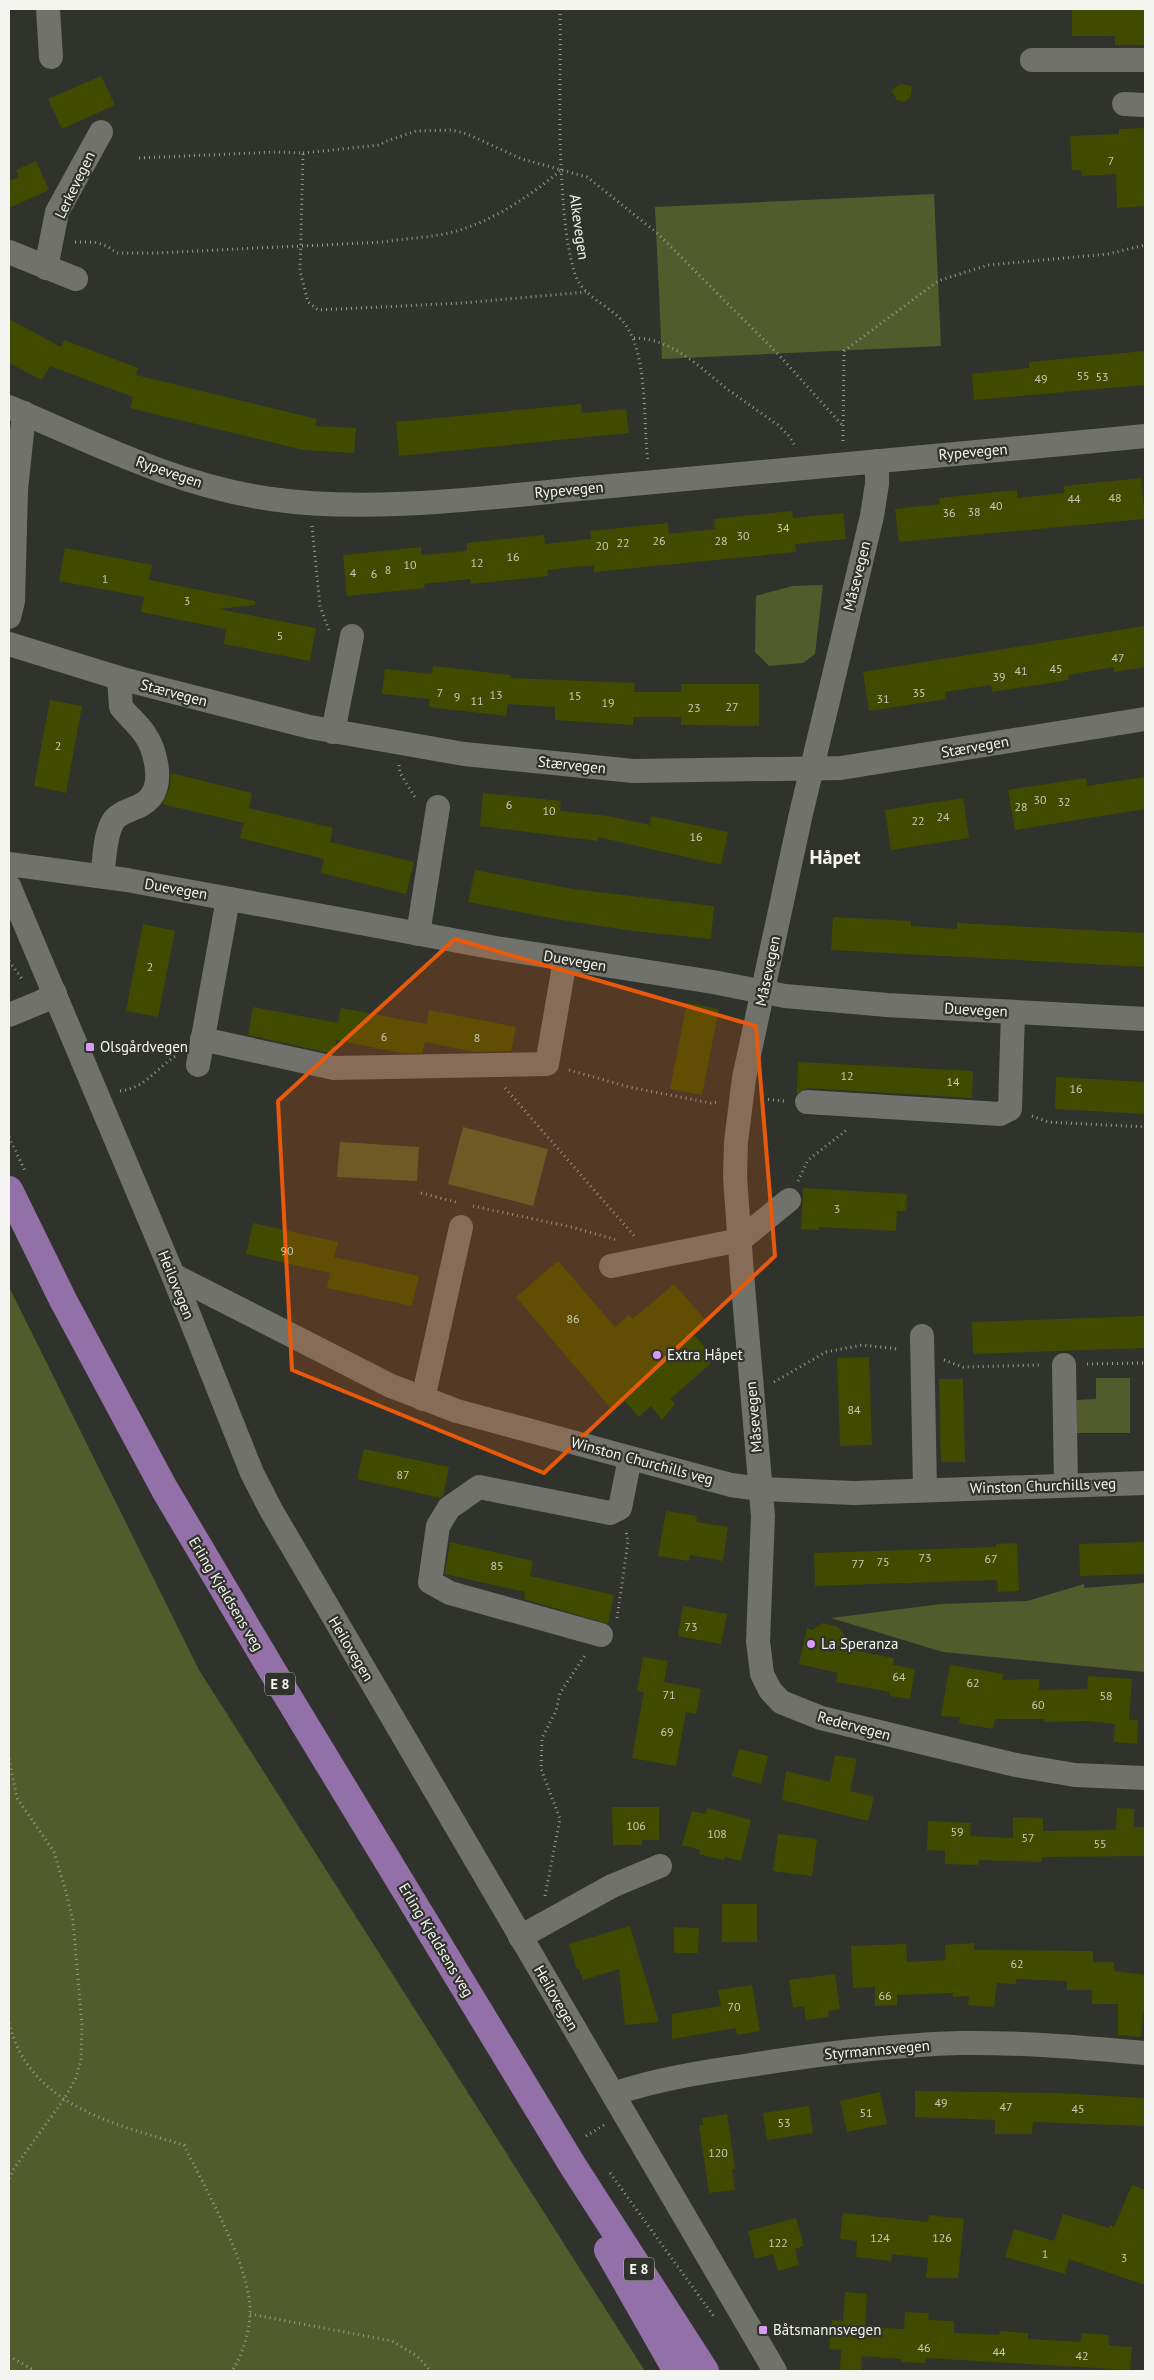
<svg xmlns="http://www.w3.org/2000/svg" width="1154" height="2380" viewBox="0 0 1154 2380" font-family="'PT Sans',sans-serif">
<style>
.green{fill:#525b2c}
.building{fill:#414b00}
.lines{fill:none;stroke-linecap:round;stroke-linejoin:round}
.path{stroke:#979994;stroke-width:3;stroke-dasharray:1 4;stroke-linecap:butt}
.minor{stroke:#70726b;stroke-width:24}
.highway{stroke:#9470a8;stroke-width:28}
.marked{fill:#e8590c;fill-opacity:0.2;stroke:#e8590c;stroke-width:4;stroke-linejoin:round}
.poi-dot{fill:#d79bf9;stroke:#30322c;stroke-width:2}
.labels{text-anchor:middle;stroke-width:4.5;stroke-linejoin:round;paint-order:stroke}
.number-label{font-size:12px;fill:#c7cab5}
.shield{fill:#30322c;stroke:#b9bab6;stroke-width:1}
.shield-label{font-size:14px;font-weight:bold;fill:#f4f5f1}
.street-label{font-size:15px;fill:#f4f5f1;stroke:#30322c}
.poi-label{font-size:15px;fill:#f4f5f1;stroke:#30322c;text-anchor:start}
.district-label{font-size:20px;font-weight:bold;fill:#f4f5f1;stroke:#30322c}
</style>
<rect width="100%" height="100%" fill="#30322c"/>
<g class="green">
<polygon points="934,194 941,346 662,359 655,207"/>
<polygon points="823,585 815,654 803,663 769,666 755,652 756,596 792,586"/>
<polygon points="463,1127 548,1149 533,1206 448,1184"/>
<polygon points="340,1142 419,1147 417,1181 337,1177"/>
<polygon points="9,1287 199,1670 645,2371 9,2371"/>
<polygon points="1096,1378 1130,1378 1130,1433 1077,1433 1077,1400 1096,1399"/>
<polygon points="1145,1583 1145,1672 943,1652 831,1618 941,1604 1027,1601 1084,1584 1084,1588"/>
</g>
<g class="building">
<polygon points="1072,9 1145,9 1145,45 1115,45 1115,36 1072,36"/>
<polygon points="101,76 115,105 62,129 48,99"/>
<polygon points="901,84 912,86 910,98 904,102 897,100 891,90"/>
<polygon points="1145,128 1145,206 1117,208 1116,174 1082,176 1081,170 1072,170 1070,136 1119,134 1119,129"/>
<polygon points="36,161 49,190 9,208 9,181 19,177 16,170"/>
<polygon points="9,319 61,347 64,340 138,368 136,375 317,419 315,426 356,428 354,453 303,450 130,408 133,397 50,366 42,380 9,363"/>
<polygon points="1145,351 1145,385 974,400 972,374 1029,368 1029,362"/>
<polygon points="581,404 582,413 626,409 629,433 399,456 396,422"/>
<polygon points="1141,478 1145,519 899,542 895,509 940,504 939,498 1017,490 1017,498 1064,493 1064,486"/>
<polygon points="792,511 793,518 843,513 846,539 795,544 796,552 594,572 594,565 547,570 548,576 471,584 470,579 424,584 425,588 347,596 343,555 421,547 421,555 467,551 467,543 544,535 545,544 591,539 590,531 668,523 669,534 715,529 714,519"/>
<polygon points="65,548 152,565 149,580 255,601 255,605 218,609 316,628 310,661 224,644 226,629 141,612 144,597 59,581"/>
<polygon points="1145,626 1145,667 1114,672 1114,667 1068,675 1069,680 992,692 991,685 945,692 946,699 869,711 863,672"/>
<polygon points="433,666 511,675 510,678 635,683 634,692 681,692 681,684 759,684 759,726 681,725 681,717 633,717 633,725 555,720 555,707 508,704 506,716 429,707 430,699 382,694 385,669 432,674"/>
<polygon points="50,700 82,706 66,793 34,786"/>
<polygon points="171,773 252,793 249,808 333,828 330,842 414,862 406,894 321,873 324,859 240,838 244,823 162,804 170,787"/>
<polygon points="1145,777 1145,809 1015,830 1008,790 1086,778 1087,786"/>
<polygon points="483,793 561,801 560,811 608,816 650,825 651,816 728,832 721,865 598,837 598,841 480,826"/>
<polygon points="963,798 969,838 891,850 885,810"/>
<polygon points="475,870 573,889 714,906 711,939 633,931 561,920 468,902"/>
<polygon points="833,917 911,921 911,926 957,929 957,923 1145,933 1145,967 831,950"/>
<polygon points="143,924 175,931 158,1017 126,1011"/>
<polygon points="687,1003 719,1009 702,1095 670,1089"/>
<polygon points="253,1007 338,1023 341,1008 427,1024 429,1010 516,1027 511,1051 475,1052 425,1042 422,1053 401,1053 336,1040 334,1054 248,1035"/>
<polygon points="798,1062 973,1071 972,1098 808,1088 797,1093"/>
<polygon points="1056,1077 1145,1082 1145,1114 1055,1109"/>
<polygon points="803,1188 907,1194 906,1211 897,1211 896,1231 819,1227 819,1230 801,1229"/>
<polygon points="253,1223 338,1242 334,1257 419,1276 412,1306 327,1288 330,1273 246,1254"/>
<polygon points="558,1261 615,1327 629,1315 633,1319 674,1284 708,1323 694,1335 711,1354 710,1364 670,1399 675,1404 662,1420 651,1406 639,1417 625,1401 613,1411 516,1297"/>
<polygon points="1145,1316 1145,1348 973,1354 972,1322"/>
<polygon points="869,1357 872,1445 840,1446 837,1358"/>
<polygon points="939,1379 963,1379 965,1462 941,1462"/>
<polygon points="364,1449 449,1467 443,1496 440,1498 357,1479"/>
<polygon points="666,1511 697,1516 696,1522 728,1527 723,1561 690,1555 689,1561 658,1556"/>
<polygon points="450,1542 533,1561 530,1576 614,1595 608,1624 524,1599 525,1592 445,1574"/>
<polygon points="1145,1542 1145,1574 1080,1576 1079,1544"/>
<polygon points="1017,1543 1019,1591 998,1592 997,1580 815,1586 814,1553 996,1547 996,1544"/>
<polygon points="683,1606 727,1614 721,1644 678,1636"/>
<polygon points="823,1623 838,1627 849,1642 847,1649 894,1658 893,1665 915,1669 910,1699 890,1696 890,1692 836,1682 838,1673 799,1664 807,1628 812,1630"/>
<polygon points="643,1657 668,1661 664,1682 701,1689 696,1714 686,1712 676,1766 632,1758 644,1692 637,1691"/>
<polygon points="950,1665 1004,1674 1002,1680 1039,1679 1039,1690 1087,1689 1088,1676 1132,1679 1129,1720 1138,1720 1137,1744 1114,1742 1115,1724 1088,1721 1044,1722 1044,1719 995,1719 993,1729 959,1723 960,1717 941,1716"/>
<polygon points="739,1749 768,1756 761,1784 732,1776"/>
<polygon points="835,1755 857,1759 850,1791 874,1797 868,1821 782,1800 786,1771 830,1782"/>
<polygon points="612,1807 659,1807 659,1840 642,1840 642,1845 613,1845"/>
<polygon points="707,1808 751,1820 741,1861 725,1857 724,1860 699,1854 700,1850 682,1845 692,1811 706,1814"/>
<polygon points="1117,1808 1134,1809 1134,1827 1145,1827 1145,1856 1042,1857 1041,1862 979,1860 978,1865 945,1864 945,1851 927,1850 928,1821 971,1823 970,1836 1013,1838 1013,1817 1043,1818 1043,1831 1116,1830"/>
<polygon points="778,1834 817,1839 812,1876 773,1871"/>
<rect x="722" y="1904" width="35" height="38"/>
<polygon points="630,1926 634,1940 659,2022 625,2025 619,1969 583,1980 579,1969 577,1969 569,1944"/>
<polygon points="674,1927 699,1928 698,1953 674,1953"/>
<polygon points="974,1943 974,1950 1093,1951 1093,1962 1114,1962 1114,1971 1145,1975 1145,2013 1143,2013 1141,2037 1118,2035 1118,2004 1092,2004 1092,1990 1067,1990 1067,1981 1016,1979 1016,1984 997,1983 994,2007 968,2005 969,1996 953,1997 953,1993 897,1995 897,2005 875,2006 875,1987 853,1988 851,1946 906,1944 907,1962 946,1960 945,1945"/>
<polygon points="835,1974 840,2009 828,2011 829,2017 806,2020 804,2006 793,2008 789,1980"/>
<polygon points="752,1985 760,2031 737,2035 736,2028 672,2039 672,2014 721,2006 718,1990"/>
<polygon points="915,2091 1057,2093 1145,2098 1145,2126 1033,2122 1032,2134 995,2134 995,2120 915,2117"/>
<polygon points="880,2092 887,2124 847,2132 840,2101"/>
<polygon points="809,2106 813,2133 767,2140 763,2113"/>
<polygon points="727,2114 735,2169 732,2169 735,2190 709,2193 699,2125 703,2125 702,2118"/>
<polygon points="1132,2185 1145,2190 1145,2285 1069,2259 1065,2274 1005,2257 1014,2229 1054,2241 1063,2214 1109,2228 1110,2225 1114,2227"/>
<polygon points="843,2213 928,2222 929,2215 964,2219 958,2278 926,2278 928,2258 892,2254 891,2261 856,2257 857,2241 840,2239"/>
<polygon points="796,2218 804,2246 795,2249 799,2265 778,2271 773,2254 755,2259 748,2231"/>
<polygon points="845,2292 867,2294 865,2327 904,2329 905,2312 929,2313 928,2320 954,2321 954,2333 999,2335 1000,2331 1028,2333 1028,2339 1081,2342 1082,2333 1109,2335 1108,2344 1111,2346 1132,2347 1130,2370 926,2358 925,2363 901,2362 901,2359 862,2356 861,2371 840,2371 841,2350 829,2349 832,2320 843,2321"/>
</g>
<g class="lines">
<g class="path">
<path d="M560,9c1,58 -2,116 2,175 2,30 4,61 13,90 9,26 39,32 52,53 21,32 16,97 21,135"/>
<polyline points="303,153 380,145 384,142 416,131 452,130 467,134 522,159 587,177 656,232 778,354 843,426"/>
<polyline points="139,158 276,152 303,153 300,271 308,302 318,310 462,303 586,292"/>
<path d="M75,242h19l13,4 10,7h38l229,-11c22,-4 46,-4 69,-10 41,-11 75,-35 107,-61"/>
<path d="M634,338c37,0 66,29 93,51 17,12 34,24 51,36l11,11 6,10"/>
<polyline points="843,441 844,351 938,281 988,265 1108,254 1145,245"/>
<polyline points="312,526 320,606 330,633"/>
<polyline points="399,765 400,773 416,799"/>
<polyline points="9,961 22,979"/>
<polyline points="569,1070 629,1087 711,1103 719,1102"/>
<polyline points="505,1088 636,1238"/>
<path d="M120,1091c26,-3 36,-23 57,-36"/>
<polyline points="763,1099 784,1101"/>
<polyline points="1032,1116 1048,1122 1145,1127"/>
<polyline points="9,1137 25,1171"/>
<polyline points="798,1181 808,1160 848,1129"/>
<polyline points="421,1193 459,1203"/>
<polyline points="473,1206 571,1227 617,1240"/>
<polyline points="944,1360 963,1367 1041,1365"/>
<polyline points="1087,1364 1145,1363"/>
<polyline points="774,1382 826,1352 862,1345 899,1349"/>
<polyline points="617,1618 628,1542 626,1531"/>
<polyline points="9,1759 17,1798 54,1852 66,1892 73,1921 82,2025 81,2059 76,2078 64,2099 13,2170 9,2180"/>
<polyline points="545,1896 560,1819 541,1769 542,1738 556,1711 560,1693 586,1654"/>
<path d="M9,2023c20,82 104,101 175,122 20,42 68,123 66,169 -1,20 -7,40 -18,57"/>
<polyline points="586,2136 604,2125"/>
<polyline points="610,2173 715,2318"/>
<polyline points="250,2314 392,2341 417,2356 431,2371"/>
<polyline points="9,2356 35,2371"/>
</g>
<g class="minor">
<polyline points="48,9 51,57"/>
<polyline points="1032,60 1145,60"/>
<polyline points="1124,104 1145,105"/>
<polyline points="9,252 76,279"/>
<polyline points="46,268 57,212 101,132"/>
<path d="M9,407c85,36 169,79 262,92 103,15 226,-3 330,-12 182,-16 363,-33 544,-51"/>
<polyline points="877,461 877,484 872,516 800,818 744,1078 736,1142 735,1177 742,1274 763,1516 758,1641 762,1674 770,1690 781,1702 821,1718 1016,1765 1075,1775 1145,1778"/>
<polyline points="9,617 13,601 16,490 24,413"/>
<polyline points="9,644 119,678 310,727 464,754 633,771 841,768 1145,719"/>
<polyline points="333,732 352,636"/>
<polyline points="9,864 127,880 496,948 713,982 785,996 887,1005 1145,1019"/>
<path d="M102,876c3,-16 2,-42 12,-56 7,-10 27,-11 36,-22 14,-16 5,-50 -6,-65 -6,-9 -16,-17 -23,-26l-2,-29"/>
<polyline points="9,886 173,1275 252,1473 271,1510 775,2371"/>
<polyline points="418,934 438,807"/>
<polyline points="9,1015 43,1001 55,993"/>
<polyline points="202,1039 334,1068 547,1064 565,960"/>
<polyline points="198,1065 228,899"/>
<polyline points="807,1102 1000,1114 1010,1109 1013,1012"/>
<polyline points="611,1266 740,1240 789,1200"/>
<polyline points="173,1275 391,1386 457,1411 731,1485 760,1489 854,1493 1145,1483"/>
<polyline points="922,1336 925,1490"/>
<polyline points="1064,1365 1066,1485"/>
<polyline points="423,1399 461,1227"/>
<polyline points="601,1635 450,1593 430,1582 438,1526 449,1508 479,1487 610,1513 620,1508 630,1458"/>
<polyline points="520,1937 612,1886 660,1866"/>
<path d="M613,2094c44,-15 90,-22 137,-29 69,-11 140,-20 210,-22 62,-1 124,5 185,10"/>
</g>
<g class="highway">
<polyline points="9,1190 63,1300 165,1490 282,1687 573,2166 705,2371"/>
<polyline points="608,2250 677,2371"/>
</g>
</g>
<path class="marked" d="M455,939l301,87 19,230 -231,217 -252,-103 -14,-269z"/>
<g class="poi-dot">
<rect x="85" y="1042" width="10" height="10" rx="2.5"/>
<circle cx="657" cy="1355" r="5"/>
<circle cx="811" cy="1644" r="5"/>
<rect x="758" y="2325" width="10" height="10" rx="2.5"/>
</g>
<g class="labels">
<g class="number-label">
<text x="1111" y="165">7</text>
<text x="1083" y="380">55</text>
<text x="1102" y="381">53</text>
<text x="1041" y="383">49</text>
<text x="1115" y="502">48</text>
<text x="1074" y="503">44</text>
<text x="996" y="510">40</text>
<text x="974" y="516">38</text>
<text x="949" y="517">36</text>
<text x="783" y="532">34</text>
<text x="743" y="540">30</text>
<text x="659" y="545">26</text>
<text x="721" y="545">28</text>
<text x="623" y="547">22</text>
<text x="602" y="550">20</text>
<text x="513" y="561">16</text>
<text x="477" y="567">12</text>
<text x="410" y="569">10</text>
<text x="388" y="574">8</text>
<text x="353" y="577">4</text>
<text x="374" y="578">6</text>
<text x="105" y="583">1</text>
<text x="187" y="605">3</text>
<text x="280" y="640">5</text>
<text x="1118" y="662">47</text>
<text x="1056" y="673">45</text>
<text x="1021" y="675">41</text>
<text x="999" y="681">39</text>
<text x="440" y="697">7</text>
<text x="919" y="697">35</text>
<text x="496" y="699">13</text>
<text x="575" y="700">15</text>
<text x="457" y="701">9</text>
<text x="883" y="703">31</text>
<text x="477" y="705">11</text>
<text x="608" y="707">19</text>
<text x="732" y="711">27</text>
<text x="694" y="712">23</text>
<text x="58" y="750">2</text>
<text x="1040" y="804">30</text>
<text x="1064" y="806">32</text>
<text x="509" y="809">6</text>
<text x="1021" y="811">28</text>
<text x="549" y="815">10</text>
<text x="943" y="821">24</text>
<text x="918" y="825">22</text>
<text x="696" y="841">16</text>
<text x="150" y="971">2</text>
<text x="384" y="1041">6</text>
<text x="477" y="1042">8</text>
<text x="847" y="1080">12</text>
<text x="953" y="1086">14</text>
<text x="1076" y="1093">16</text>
<text x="837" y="1213">3</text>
<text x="287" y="1255">90</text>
<text x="573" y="1323">86</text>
<text x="854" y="1414">84</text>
<text x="403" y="1479">87</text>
<text x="925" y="1562">73</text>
<text x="991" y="1563">67</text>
<text x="883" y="1566">75</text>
<text x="858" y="1568">77</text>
<text x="497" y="1570">85</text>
<text x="691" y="1631">73</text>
<text x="899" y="1681">64</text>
<text x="973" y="1687">62</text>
<text x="669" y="1699">71</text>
<text x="1106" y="1700">58</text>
<text x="1038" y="1709">60</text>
<text x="667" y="1736">69</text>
<text x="636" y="1830">106</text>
<text x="957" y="1836">59</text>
<text x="717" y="1838">108</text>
<text x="1028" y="1842">57</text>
<text x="1100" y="1848">55</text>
<text x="1017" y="1968">62</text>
<text x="885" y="2000">66</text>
<text x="734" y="2011">70</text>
<text x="941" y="2107">49</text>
<text x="1006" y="2111">47</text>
<text x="1078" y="2113">45</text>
<text x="866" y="2117">51</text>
<text x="784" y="2127">53</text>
<text x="718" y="2157">120</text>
<text x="880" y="2242">124</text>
<text x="942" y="2242">126</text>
<text x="778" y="2247">122</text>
<text x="1045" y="2258">1</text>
<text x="1124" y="2262">3</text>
<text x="924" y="2352">46</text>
<text x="999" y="2356">44</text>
<text x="1082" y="2360">42</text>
</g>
<g class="shield">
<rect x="265" y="1672.5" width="30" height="23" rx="4"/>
<rect x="624" y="2257.5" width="30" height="23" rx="4"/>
</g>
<g class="shield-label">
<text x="280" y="1689">E 8</text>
<text x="639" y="2274">E 8</text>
</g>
<g class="street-label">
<text transform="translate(75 185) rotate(-64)" y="5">Lerkevegen</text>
<text transform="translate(579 227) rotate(82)" y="5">Alkevegen</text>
<text transform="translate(973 452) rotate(-5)" y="5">Rypevegen</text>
<text transform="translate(169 472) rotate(19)" y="5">Rypevegen</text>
<text transform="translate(569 490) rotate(-5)" y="5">Rypevegen</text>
<text transform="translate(857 576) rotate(-76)" y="5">Måsevegen</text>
<text transform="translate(174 693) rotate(15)" y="5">Stærvegen</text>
<text transform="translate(975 747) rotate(-10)" y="5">Stærvegen</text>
<text transform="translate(572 765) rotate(6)" y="5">Stærvegen</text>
<text transform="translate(176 889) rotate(10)" y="5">Duevegen</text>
<text transform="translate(575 961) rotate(10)" y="5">Duevegen</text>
<text transform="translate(768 971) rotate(-78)" y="5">Måsevegen</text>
<text transform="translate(976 1010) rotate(3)" y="5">Duevegen</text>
<text transform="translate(176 1285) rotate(68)" y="5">Heilovegen</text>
<text transform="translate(754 1417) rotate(-95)" y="5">Måsevegen</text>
<text transform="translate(642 1461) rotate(15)" y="5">Winston Churchills veg</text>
<text transform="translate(1043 1486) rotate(-2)" y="5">Winston Churchills veg</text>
<text transform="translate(226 1594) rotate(59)" y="5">Erling Kjeldsens veg</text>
<text transform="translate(351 1649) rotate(59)" y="5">Heilovegen</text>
<text transform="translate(854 1726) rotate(15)" y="5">Redervegen</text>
<text transform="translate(436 1940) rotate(59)" y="5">Erling Kjeldsens veg</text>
<text transform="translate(556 1998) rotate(60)" y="5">Heilovegen</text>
<text transform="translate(877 2050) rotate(-5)" y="5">Styrmannsvegen</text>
</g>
<g class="poi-label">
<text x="100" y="1052">Olsgårdvegen</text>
<text x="667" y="1360">Extra Håpet</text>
<text x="821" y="1649">La Speranza</text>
<text x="773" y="2335">Båtsmannsvegen</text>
</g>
<g class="district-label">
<text x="835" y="864">Håpet</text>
</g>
</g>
<rect width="1154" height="2380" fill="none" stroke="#f4f5f1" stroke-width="20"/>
</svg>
